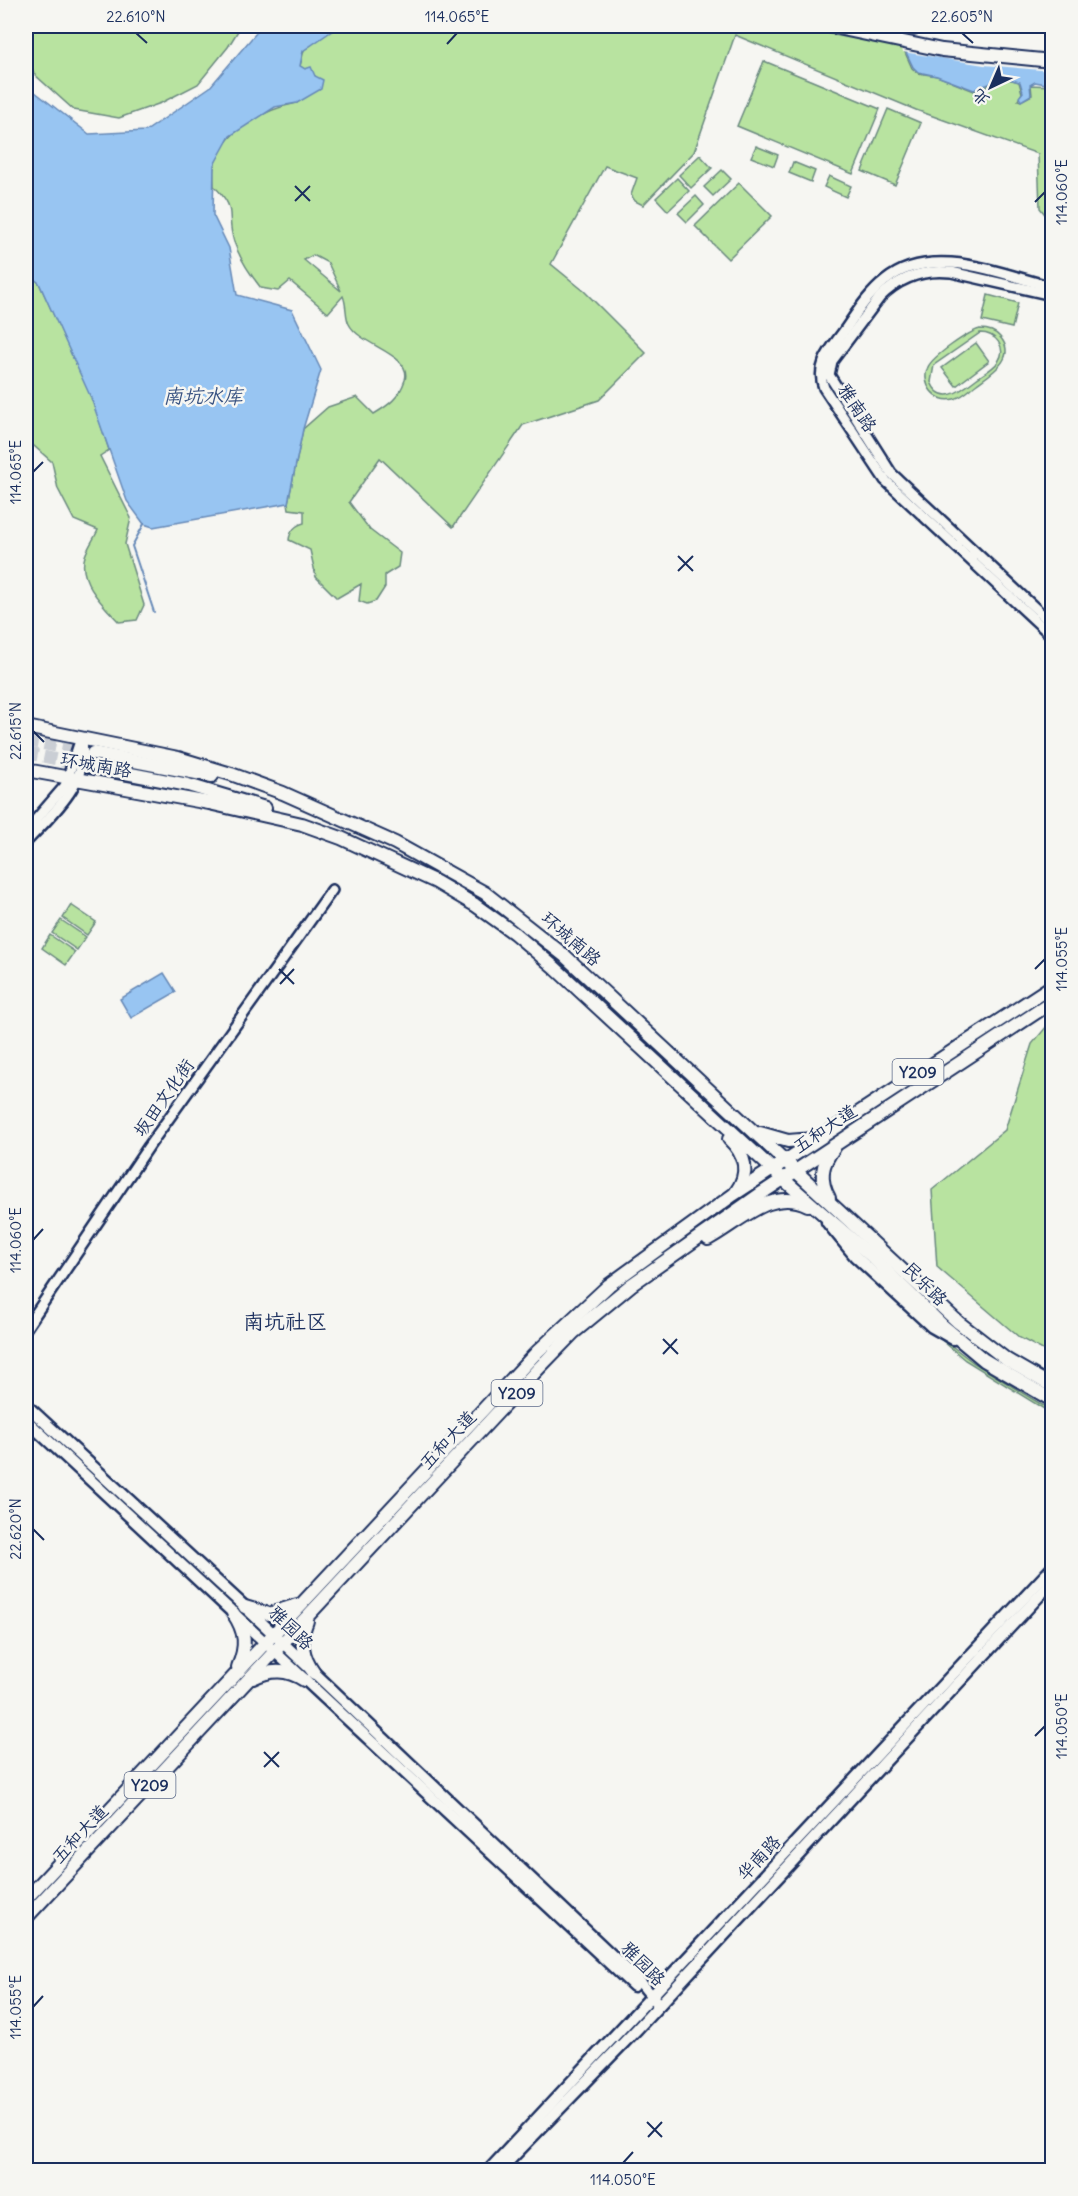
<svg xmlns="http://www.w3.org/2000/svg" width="1078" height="2196" viewBox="0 0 1078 2196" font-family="Delius,'LXGW WenKai TC',sans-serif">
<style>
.green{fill:#b8e3a0;stroke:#6a897f;stroke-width:1.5;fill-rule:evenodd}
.water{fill:#98c5f2;stroke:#6689b7;stroke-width:1.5}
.pier{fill:#f6f6f2}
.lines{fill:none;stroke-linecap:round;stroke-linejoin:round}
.stream{stroke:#6689b7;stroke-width:2}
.primary-tunnel{stroke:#caced4;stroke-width:12;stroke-dasharray:12 6;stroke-linecap:butt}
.tertiary-casing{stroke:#1b2f5e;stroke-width:14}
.secondary-casing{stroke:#1b2f5e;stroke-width:15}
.primary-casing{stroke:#1b2f5e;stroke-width:16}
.trunk-casing{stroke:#1b2f5e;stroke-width:16}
.tertiary{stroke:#f6f6f2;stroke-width:9}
.secondary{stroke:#f6f6f2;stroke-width:10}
.primary{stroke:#f6f6f2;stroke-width:12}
.trunk{stroke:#f6f6f2;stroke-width:12}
.ticks{fill:none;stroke:#1b2f5e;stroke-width:2}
.labels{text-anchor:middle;stroke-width:5;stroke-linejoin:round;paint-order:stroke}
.shield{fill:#f6f6f2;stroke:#5d6b8a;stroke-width:1.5}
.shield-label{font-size:16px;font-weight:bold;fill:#1b2f5e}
.street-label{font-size:18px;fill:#1b2f5e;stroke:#f6f6f2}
.water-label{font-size:20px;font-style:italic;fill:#3a5483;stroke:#f6f6f2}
.quarter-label{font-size:21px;fill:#1b2f5e;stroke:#f6f6f2}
.neatline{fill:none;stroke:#1b2f5e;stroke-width:2}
.ticks-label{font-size:15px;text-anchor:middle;fill:#1b2f5e}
</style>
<rect width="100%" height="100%" fill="#f6f6f2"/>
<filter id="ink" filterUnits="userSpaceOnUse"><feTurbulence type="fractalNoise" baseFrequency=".0167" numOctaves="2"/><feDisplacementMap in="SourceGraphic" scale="12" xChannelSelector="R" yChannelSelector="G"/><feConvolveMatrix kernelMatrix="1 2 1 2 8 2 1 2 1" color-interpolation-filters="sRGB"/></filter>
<g filter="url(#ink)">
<g class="green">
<polygon points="26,26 241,26 228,47 198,84 161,103 119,118 74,110 34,74 26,52"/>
<path d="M344,26h561l4,16 -6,6 9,20 6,5 19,3 37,15 21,-8 3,-7 21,6 3,11 -4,7 3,1 11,-6 -1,-10 21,1v137l-12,-15 -2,-54 -122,-44 -181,-75 -41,117 -51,53 -8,-4 -4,-6 6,-17 -32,-12 -54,98 33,27 62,62 -47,47 -76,25 -70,102 -73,-69 -31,44 21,28 30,23 -2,14 -13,8v12l-9,14 -9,3 -8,-3 2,-17 -24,14 -21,-21 -6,-27 -21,-10c1,-9 7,-15 15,-17v-12l-15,-2 -1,-6 15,-74 25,-22 29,-10 17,17c15,-9 25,-16 31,-34 8,-26 -45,-34 -56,-56 -4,-7 -2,-19 -6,-28l-15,17 -38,-32 -12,10 -17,-3c-11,-14 -21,-29 -27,-46 -9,-29 5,-31 -20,-56 0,-6 -1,-14 0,-19 8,-36 51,-58 83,-64l18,-27 -15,-10 4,-16 24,-18zM313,255l15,8 13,28 -37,-31z"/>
<polygon points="764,61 880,109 853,174 737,126"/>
<polygon points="888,109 921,123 895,185 862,171"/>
<polygon points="756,146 778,155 774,166 751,157"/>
<polygon points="700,155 712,168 691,188 679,175"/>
<polygon points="793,162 815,171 811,182 789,173"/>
<polygon points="722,170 731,179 713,196 704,187"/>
<polygon points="829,176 851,186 846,197 824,187"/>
<polygon points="677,178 689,191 668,211 656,198"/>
<polygon points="739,183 772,216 728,259 695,226"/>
<polygon points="696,196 704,205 687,222 678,213"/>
<path d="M26,272l13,11 53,115 17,52 -9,6 31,62 -6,26 19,61 -7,15 -18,2c-15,-16 -42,-41 -34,-66 3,-9 9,-17 13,-26l-24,-10 -16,-31 -6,-27 -26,-23z"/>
<polygon points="988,295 1018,303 1012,328 982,321"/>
<path d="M980,329c8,0 15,2 20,8 18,20 -8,36 -23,47 -7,5 -14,13 -23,15 -18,5 -34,-15 -26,-32 5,-11 40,-35 52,-38zM980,333c15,0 28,14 18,29 -5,7 -15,12 -22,17 -14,11 -35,28 -45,3l3,-17z"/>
<polygon points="976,343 989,361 956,386 942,368"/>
<polygon points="71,905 96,922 87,935 63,918"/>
<polygon points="61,920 86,937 77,950 52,933"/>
<polygon points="50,935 75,952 66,965 42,948"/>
<polygon points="1052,1020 1052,1355 1020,1338 937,1267 932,1190 1005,1130 1032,1044"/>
<polygon points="923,1324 974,1363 1052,1411 1052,1414 965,1360"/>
</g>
<g class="water">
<polygon points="262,26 339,26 303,51 300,66 305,69 311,67 315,76 323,80 321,89 297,103 275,107 230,136 214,165 213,215 229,248 237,295 292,310 321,370 303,429 288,503 153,527 144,524 127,501 91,398 39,283 26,272 26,85 89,134 146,131 210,87"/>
<polygon points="1052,26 1052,85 1035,82 1030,85 1031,95 1021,101 1019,97 1023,92 1020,82 997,76 994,82 974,90 937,76 918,72 913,67 904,48"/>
<polygon points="164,973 176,992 131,1018 120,999"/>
</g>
<polygon class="pier" points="903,26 1052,26 1052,71 984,65 903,52 901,47 906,41"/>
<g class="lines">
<polyline class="stream" points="144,524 132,546 154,612"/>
<g class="primary-tunnel">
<polyline points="26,741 88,752"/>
<polyline points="26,753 83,765"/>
</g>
<g class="tertiary-casing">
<g id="tertiary">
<path d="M1052,287c-52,-13 -121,-44 -167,-6 -17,13 -29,33 -41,50 -13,18 -29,34 -20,57l61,92 167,156"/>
<path d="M1052,295l-101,-23c-28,-3 -51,5 -71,25l-48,64 -3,14 62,98 161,151"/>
<polyline points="26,831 65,786 81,738"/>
<path d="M26,842c26,-28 66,-61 55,-104"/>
<polyline points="26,1328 149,1146 332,890"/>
</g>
</g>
<g class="secondary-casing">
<g id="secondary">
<polyline points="827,1222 855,1256 932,1327 953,1339"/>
<polyline points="26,1405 245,1607 641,1983 659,2005"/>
<polyline points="26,1420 634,1986"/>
<polyline points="489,2170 1052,1568"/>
<polyline points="500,2170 637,2029 1052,1582"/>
</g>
</g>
<g class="primary-casing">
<g id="primary">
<polyline points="26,727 178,758 231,774 283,793 395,843 485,893 565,956 958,1322 1007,1360 1052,1386"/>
<polyline points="93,753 212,776"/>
<polyline points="89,766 188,785 265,808"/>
<polyline points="26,770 209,803 302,824 341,838 436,882 475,905 514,933 554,967 783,1179 870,1255 942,1325 984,1360 1052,1400"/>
<polyline points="760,1133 788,1141 813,1139"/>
<path d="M729,1139c17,16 21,34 7,53"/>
<path d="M829,1198c-10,-18 -8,-34 5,-50"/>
<path d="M708,1239c33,-18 63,-52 100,-34"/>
<polyline points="245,1607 269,1614 297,1605"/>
<path d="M233,1613c13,19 14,33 5,54"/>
<path d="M307,1621c-8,19 -5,36 7,52"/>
<path d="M253,1678c18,-9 34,-9 51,2"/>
<polyline points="26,1899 537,1352 609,1285 733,1195 1052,986"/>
<polyline points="26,1918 539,1368 574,1332 631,1285 762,1193 1052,1002"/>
</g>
</g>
<g class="trunk-casing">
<polyline id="trunk" points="828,26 942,50 1052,61"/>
</g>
<use href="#tertiary" class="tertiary"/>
<use href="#secondary" class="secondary"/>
<use href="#primary" class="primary"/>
<use href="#trunk" class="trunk"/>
</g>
</g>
<path class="ticks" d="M136,33l11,10M962,33l11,10M447,44l10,-11M295,186l15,15M295,201l15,-15M1035,202l10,-10M33,472l10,-10M678,556l15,15M678,571l15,-15M33,731l11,11M279,969l15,15M1035,969l10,-10M280,984l14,-15M33,1240l10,-11M663,1339l15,15M663,1354l14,-15M33,1529l11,11M1035,1736l10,-10M264,1752l15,15M264,1767l15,-15M33,2007l10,-11M647,2122l15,15M648,2137l14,-15M623,2163l10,-11"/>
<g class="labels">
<g class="shield">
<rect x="892.5" y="1059" width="51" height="26" rx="4.5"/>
<rect x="491.5" y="1380" width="51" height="26" rx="4.5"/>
<rect x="124.5" y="1772" width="51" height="26" rx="4.5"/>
</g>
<g class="shield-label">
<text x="918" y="1078">Y209</text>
<text x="517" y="1399">Y209</text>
<text x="150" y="1791">Y209</text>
</g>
<g class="street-label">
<text transform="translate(857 408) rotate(56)" y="6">雅南路</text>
<text transform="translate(96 765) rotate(10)" y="6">环城南路</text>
<text transform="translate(571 939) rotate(41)" y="6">环城南路</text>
<text transform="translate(164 1098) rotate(-55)" y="6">坂田文化街</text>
<text transform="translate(825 1129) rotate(-34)" y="6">五和大道</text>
<text transform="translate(925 1284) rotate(45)" y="6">民乐路</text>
<text transform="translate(448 1440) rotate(-47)" y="6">五和大道</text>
<text transform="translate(291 1628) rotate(44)" y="6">雅园路</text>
<text transform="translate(80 1834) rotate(-47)" y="6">五和大道</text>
<text transform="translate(759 1858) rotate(-47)" y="6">华南路</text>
<text transform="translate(643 1964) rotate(45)" y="6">雅园路</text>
</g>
<g class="water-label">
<text x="203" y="403">南坑水库</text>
</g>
<g class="quarter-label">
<text x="285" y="1329">南坑社区</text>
</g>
</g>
<rect width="1078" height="2196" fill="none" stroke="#f6f6f2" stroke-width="66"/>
<g transform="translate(991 87) rotate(224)" stroke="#f6f6f2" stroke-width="4.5" paint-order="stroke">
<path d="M0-4.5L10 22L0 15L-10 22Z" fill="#1b2f5e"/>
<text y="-9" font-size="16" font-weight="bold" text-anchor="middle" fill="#1b2f5e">北</text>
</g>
<rect x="33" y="33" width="1012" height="2130" class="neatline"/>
<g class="ticks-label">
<text x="136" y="22">22.610°N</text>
<text x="457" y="22">114.065°E</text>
<text x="962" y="22">22.605°N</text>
<text transform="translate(1062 192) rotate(-90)" y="5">114.060°E</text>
<text transform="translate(16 472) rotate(-90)" y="5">114.065°E</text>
<text transform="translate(16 731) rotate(-90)" y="5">22.615°N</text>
<text transform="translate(1062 959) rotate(-90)" y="5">114.055°E</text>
<text transform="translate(16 1240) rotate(-90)" y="5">114.060°E</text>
<text transform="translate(16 1529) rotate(-90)" y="5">22.620°N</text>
<text transform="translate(1062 1726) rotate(-90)" y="5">114.050°E</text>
<text transform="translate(16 2007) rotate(-90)" y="5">114.055°E</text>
<text x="623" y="2185">114.050°E</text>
</g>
</svg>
